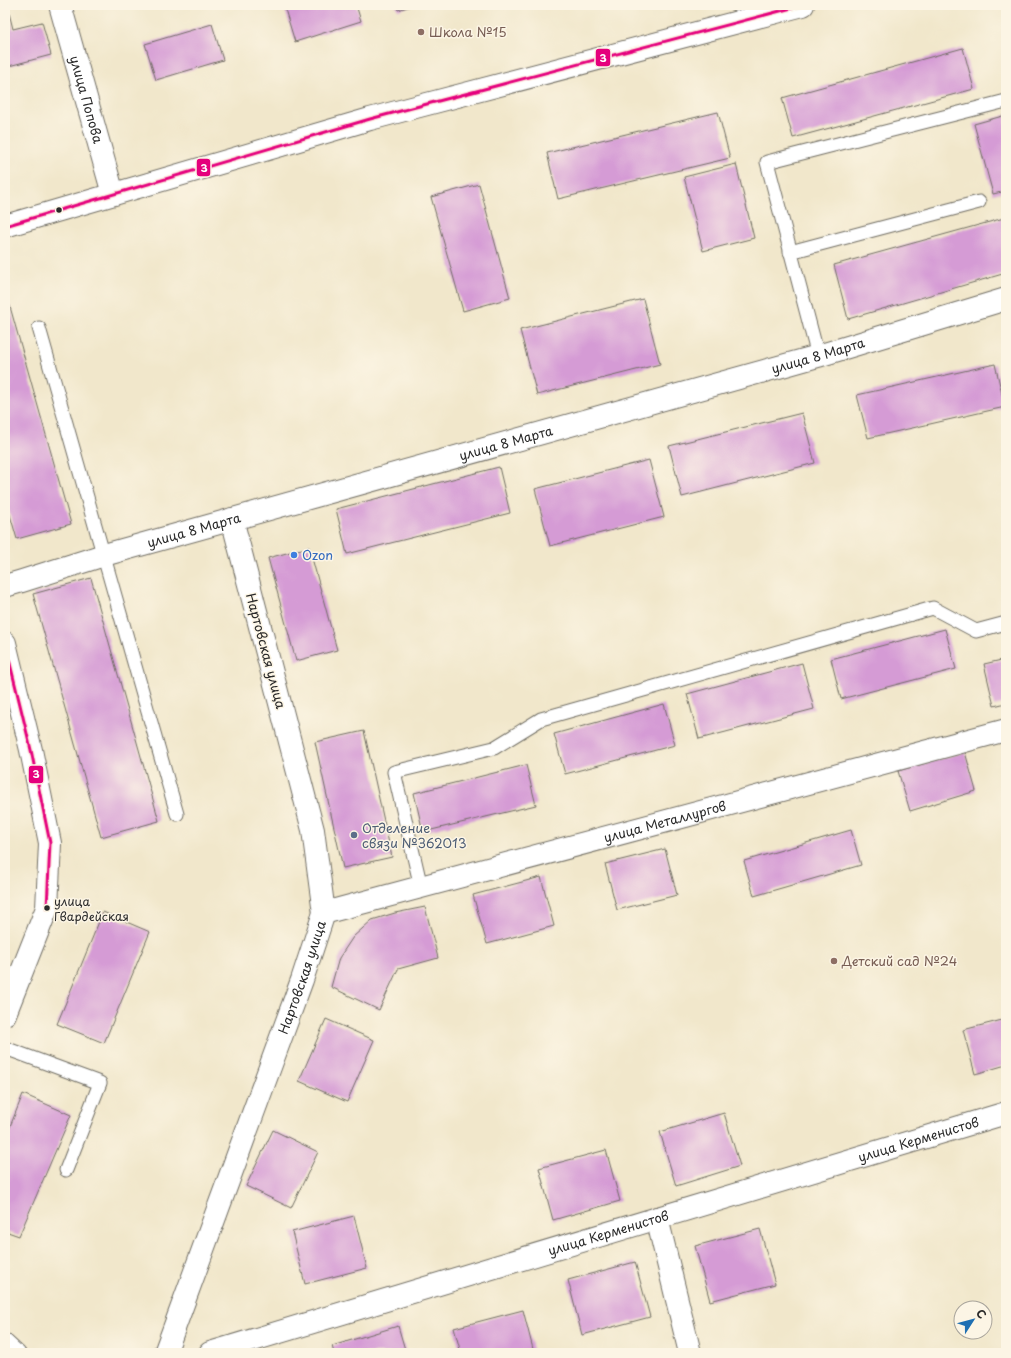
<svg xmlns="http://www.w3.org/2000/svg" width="1011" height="1358" viewBox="0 0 1011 1358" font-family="'Playpen Sans',sans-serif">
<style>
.building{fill:#d59bd5}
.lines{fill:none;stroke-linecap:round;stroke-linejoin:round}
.service-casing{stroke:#706d63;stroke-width:15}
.minor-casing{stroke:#706d63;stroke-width:24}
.tertiary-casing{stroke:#706d63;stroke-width:24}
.service{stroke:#fff;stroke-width:13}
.minor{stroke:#fff;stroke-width:22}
.tertiary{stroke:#fff;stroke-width:22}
.bus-1-casing{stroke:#fcf5e5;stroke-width:6}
.bus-1{stroke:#e5007d;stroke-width:3}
.education-dot{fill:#8d6e63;stroke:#fcf5e5;stroke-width:1.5}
.bus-dot{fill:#2b2b2b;stroke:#fcf5e5;stroke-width:1.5}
.shop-dot{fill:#3f7fe0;stroke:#fcf5e5;stroke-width:1.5}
.service-dot{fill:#5c6f8a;stroke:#fcf5e5;stroke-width:1.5}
.labels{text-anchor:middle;stroke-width:3;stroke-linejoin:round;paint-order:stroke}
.bus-label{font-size:12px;fill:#2b2b2b;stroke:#fcf5e5;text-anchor:start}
.education-label{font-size:13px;fill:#785e54;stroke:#fcf5e5;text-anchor:start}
.street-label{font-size:13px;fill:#2b2b2b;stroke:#fcf5e5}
.shop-label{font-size:13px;fill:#366cbe;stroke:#fcf5e5;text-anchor:start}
.service-label{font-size:13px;fill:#4e5e75;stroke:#fcf5e5;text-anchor:start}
.line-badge{stroke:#fcf5e5;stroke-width:1.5}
.badge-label{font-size:11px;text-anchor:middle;font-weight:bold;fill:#fff}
</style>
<rect width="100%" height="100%" fill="#fcf5e5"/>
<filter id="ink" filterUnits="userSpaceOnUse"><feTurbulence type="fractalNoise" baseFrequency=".025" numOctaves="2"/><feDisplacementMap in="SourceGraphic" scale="8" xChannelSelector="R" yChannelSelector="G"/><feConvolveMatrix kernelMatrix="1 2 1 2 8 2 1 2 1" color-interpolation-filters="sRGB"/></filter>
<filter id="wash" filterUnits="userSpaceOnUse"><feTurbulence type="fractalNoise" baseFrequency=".012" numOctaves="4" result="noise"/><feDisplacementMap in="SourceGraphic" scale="16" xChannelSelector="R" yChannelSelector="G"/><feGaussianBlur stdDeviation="0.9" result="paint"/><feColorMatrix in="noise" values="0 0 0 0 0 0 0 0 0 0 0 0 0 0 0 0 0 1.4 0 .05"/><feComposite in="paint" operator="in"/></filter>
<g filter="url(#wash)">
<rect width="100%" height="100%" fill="#f1e7cb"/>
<g id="blocks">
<g class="building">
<polygon points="5,5 7,5 13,29 42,22 51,55 5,67"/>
<polygon points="287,5 356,5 361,21 295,42 284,6"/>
<polygon points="396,5 414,5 398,10"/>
<polygon points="212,24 223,60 156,80 145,44"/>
<polygon points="963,48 974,89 793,138 782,98"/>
<polygon points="718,112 730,158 558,199 547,153"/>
<polygon points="1006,115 1006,191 993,194 974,124"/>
<polygon points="736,164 754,238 703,251 684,177"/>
<polygon points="479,184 510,298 463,311 431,197"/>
<polygon points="1004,218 1006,223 1006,273 848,319 834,265"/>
<polygon points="5,296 7,296 71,524 17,539 5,498"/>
<polygon points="643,299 660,364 537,395 520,330"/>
<polygon points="995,364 1005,407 868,438 857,395"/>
<polygon points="802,413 815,463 682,497 669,446"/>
<polygon points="649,460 664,517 550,546 535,489"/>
<polygon points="499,467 510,513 347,554 336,509"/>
<polygon points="309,547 337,650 296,661 268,558"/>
<polygon points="91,578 159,821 101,837 33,594"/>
<polygon points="945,629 956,669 841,699 831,659"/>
<polygon points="1006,659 1006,703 994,706 984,664"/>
<polygon points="802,663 814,709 699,739 687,694"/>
<polygon points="664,704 675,745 565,774 554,734"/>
<polygon points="364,731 392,857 343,868 315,742"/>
<polygon points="965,752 976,791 910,811 898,771"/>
<polygon points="526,765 536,805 423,832 414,793"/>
<polygon points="851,830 861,865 754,896 744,861"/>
<polygon points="665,849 677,895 617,910 605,864"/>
<polygon points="541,877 554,926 487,944 473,895"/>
<polygon points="425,907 438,958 398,969 379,1010 331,987 339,958 353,937 372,920 395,913"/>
<polygon points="103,912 150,932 104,1043 57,1024"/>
<polygon points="326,1019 374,1040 347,1102 299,1081"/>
<polygon points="1006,1019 1006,1065 975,1074 963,1030"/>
<polygon points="23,1094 71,1115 19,1236 5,1231 5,1139"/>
<polygon points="724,1113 740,1166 676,1186 660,1132"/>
<polygon points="273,1130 318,1152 291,1208 246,1186"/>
<polygon points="606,1150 620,1201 553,1220 539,1168"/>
<polygon points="354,1216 367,1268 305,1284 292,1232"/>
<polygon points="760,1229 775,1284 710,1301 695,1246"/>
<polygon points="635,1262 650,1317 582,1335 568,1280"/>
<polygon points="523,1310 534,1353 461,1353 454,1328"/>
<polygon points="398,1326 406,1353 334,1353 332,1346"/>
</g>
</g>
</g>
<g filter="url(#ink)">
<use href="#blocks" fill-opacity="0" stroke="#706d63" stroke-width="1"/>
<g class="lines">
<g class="service-casing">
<g id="service">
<polyline points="790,252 979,202"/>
<polyline points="39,328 177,814"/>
<polyline points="818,356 767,162 1006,101"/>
<polyline points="421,887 394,772 494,748 541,719 933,608 976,631 1006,623"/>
<polyline points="5,1048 100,1083 66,1170"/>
<polyline points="5,1340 19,1353"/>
</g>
</g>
<g class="minor-casing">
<g id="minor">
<path id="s1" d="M60,5l53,189"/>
<path id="s2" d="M5,586l17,-5 82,-26 714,-199 188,-57"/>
<polyline points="5,643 31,750 50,843 47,908 5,1014"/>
<path id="s3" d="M324,913l682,-183"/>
<polyline points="657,1218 690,1353"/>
<path id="s4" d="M165,1353l137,-373 22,-67 -11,-83 -81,-311"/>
<path id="s5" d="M210,1353l796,-240"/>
</g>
</g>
<g class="tertiary-casing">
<polyline id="tertiary" points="5,226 370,119 803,5"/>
</g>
<use href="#service" class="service"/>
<use href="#minor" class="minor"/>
<use href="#tertiary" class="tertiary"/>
<g class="bus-1-casing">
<g id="bus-1">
<polyline points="5,226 370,119 803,5"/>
<polyline points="5,643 31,750 50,843 47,908"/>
</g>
</g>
<use href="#bus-1" class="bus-1"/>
</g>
</g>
<g class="education-dot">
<circle cx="421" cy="32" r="4"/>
<circle cx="834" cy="961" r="4"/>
</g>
<g class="bus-dot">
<circle cx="59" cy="210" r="3.5"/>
<circle cx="47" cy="908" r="3.5"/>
</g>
<circle class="shop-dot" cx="294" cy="555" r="4"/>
<circle class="service-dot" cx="354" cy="835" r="4"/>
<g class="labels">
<g class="bus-label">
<text x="54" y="906">улица<tspan x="54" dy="15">Гвардейская</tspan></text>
</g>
<g class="education-label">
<text x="429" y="37">Школа №15</text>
<text x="842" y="966">Детский сад №24</text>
</g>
<g class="street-label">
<text dy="5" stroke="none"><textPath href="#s1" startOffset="98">улица Попова</textPath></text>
<text dy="5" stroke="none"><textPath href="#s2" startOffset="845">улица 8 Марта</textPath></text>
<text dy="5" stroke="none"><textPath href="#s2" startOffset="521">улица 8 Марта</textPath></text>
<text dy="5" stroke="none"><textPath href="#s2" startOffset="197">улица 8 Марта</textPath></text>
<text transform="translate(266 651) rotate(75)" y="5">Нартовская улица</text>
<text dy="5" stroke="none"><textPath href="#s3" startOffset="353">улица Металлургов</textPath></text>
<text dy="5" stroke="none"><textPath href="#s4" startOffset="400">Нартовская улица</textPath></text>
<text dy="5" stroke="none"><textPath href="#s5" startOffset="740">улица Керменистов</textPath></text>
<text dy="5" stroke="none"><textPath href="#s5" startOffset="416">улица Керменистов</textPath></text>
</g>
<g class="shop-label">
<text x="302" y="560">Ozon</text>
</g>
<g class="service-label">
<text x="362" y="833">Отделение<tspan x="362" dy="15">связи №362013</tspan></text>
</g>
</g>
<g class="line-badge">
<rect x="595" y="48" width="16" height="19" rx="4" fill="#e5007d"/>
<rect x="196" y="158" width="15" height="19" rx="4" fill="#e5007d"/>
<rect x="28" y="765" width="16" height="19" rx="4" fill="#e5007d"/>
</g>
<g class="badge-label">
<text x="603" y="62">3</text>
<text x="204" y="172">3</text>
<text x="36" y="778">3</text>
</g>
<rect width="1011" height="1358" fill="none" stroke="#fcf5e5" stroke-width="20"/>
<g transform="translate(973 1320) rotate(54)"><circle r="19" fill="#fcf5e5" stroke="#a8a49b"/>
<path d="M0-3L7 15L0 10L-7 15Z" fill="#1f6fb2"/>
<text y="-6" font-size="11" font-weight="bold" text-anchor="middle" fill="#2b2b2b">С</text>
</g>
</svg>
